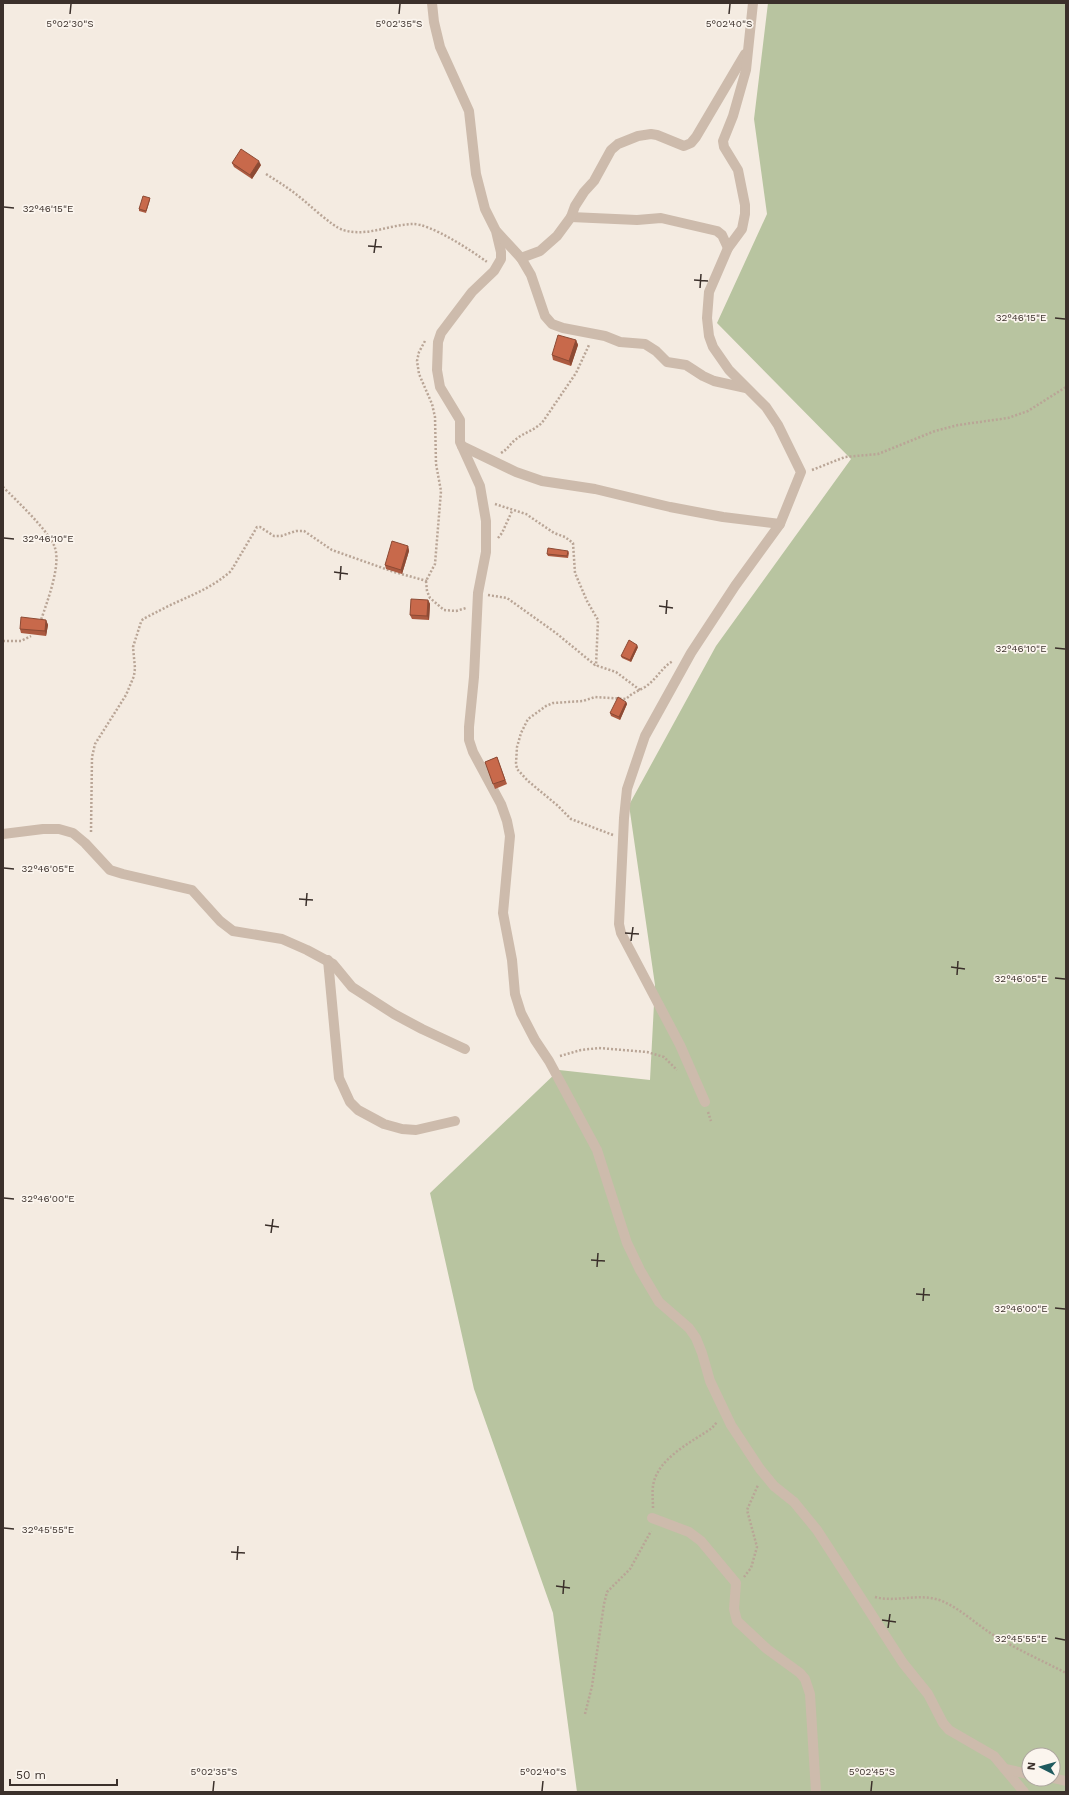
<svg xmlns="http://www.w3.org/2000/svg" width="1069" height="1795" viewBox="0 0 1069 1795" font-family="'Work Sans',sans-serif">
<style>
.green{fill:#b8c4a0;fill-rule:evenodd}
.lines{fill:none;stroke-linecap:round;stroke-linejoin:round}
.path{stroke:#b9a596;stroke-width:2.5;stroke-dasharray:2 2;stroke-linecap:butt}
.minor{stroke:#cdbbac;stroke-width:10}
.wall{fill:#ac5a40}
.shaded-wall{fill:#8c4a34}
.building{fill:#c8694b;stroke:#8c4a34}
.ticks{fill:none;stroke:#3b302b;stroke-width:1.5}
.ticks-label{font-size:10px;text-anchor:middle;fill:#3b302b;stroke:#fbf5ee;stroke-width:3.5;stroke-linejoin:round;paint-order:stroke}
</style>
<rect width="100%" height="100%" fill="#f4ebe1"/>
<path class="green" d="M768,3h298v1789h-489l-24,-179 -79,-224 -44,-196 129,-123 91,10 5,-95 -26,-180 87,-159 135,-187 -134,-136 50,-109 -13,-95zM1029,1755h24v24h-24z"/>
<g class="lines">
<g class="path">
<path d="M266,174c11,7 21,13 31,21 11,8 34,31 46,35 24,7 45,-5 69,-6 18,-1 60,27 75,38"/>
<polyline points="425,341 419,352 417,361 419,374 432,404 435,417 436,464 441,491 435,564 426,581 427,591 430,598 444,610 456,611 466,608"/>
<path d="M501,453c7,-4 9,-9 14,-13 9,-8 22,-10 29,-20l32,-47 13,-28"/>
<polyline points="812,470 845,457 878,454 935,431 958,425 1008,418 1028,411 1066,387"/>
<path d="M3,487c12,12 48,46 52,61 6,18 -8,54 -14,72"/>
<polyline points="495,504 526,514 554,533 565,537 573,543 575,573 587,601 598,620 596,666"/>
<polyline points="498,538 502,533 512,511"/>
<polyline points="488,595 507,598 556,633 595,665 616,672 640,690"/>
<polyline points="3,641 21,641 31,636"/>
<path d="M91,832l1,-75 3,-13 31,-49 8,-19 1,-8 -2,-21 8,-25 2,-3c12,-6 23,-12 34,-17 20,-9 37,-16 54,-31l26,-44h3l14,9h7l15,-5h8l28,19 62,22 33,9"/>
<path d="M613,835l-42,-16 -14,-14 -29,-24 -11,-12 -1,-6 1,-16 4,-14 7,-14 18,-13 7,-3 30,-2 12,-4 31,2c6,-6 12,-8 19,-12 11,-7 17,-20 28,-26"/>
<polyline points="560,1056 581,1050 599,1048 647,1052 664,1057 677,1070"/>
<polyline points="708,1112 711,1121"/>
<path d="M653,1508c0,-8 -1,-15 0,-22 4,-28 39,-44 59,-58l5,-6"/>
<polyline points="744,1577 751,1568 757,1547 747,1510 758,1485"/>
<path d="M875,1597c22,6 45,-5 67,4 19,8 35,24 53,35 23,14 48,25 71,37"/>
<polyline points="585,1714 592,1686 604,1604 607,1592 630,1569 651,1531"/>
</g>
<g class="minor">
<polyline points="432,3 434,22 440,47 469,111 476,174 485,209 496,231 501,252 501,259 494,271 472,292 441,333 438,342 437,370 440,387 460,420 460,442 480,486 486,521 486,552 478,593 474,677 469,727 469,740 473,752 501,804 507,821 510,836 503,913 512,960 515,994 521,1013 535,1040 549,1061 597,1150 627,1243 640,1270 659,1302 689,1328 696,1338 702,1353 710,1381 731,1425 760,1469 774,1486 794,1502 817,1530 903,1663 928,1694 943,1723 949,1730 994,1756 1024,1792"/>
<polyline points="571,217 637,220 661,218 717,231 722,235 728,248"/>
<polyline points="497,232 521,258 531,275 545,316 552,324 563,328 605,336 620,342 645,344 656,351 667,362 686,365 703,376 714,381 746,388"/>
<polyline points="521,258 540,251 557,236 571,217 575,206 584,192 594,181 611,150 618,144 638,136 651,134 657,135 684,146 691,143 696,137 745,54"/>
<polyline points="462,446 516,472 542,481 595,489 670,507 723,517 780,524"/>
<polyline points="3,834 43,829 59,829 73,833 85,843 110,870 123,874 192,890 220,921 233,931 282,939 307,950 333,964 352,987 394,1014 422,1029 465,1049"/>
<polyline points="328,960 339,1078 350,1102 358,1110 384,1124 402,1129 416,1130 455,1121"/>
<polyline points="705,1102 680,1045 621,933 619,924 624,818 627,789 645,736 691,653 735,586 780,524 801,472 778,425 766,407 729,370 713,347 709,336 707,318 709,292 728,248 742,229 745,214 745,205 738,170 724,147 723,141 733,116 746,70 753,3"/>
<polyline points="652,1518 689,1532 701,1541 736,1583 734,1609 737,1621 767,1649 800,1673 805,1679 810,1694 816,1792"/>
<polyline points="1005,1769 1029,1774"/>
<polyline points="1053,1778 1066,1781"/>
</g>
</g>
<g class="wall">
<polygon points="232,163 261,165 252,179 234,167"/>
<polygon points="150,198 150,200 146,213 139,211 139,209"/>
<polygon points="576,340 578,345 571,366 553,360 552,355"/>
<polygon points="408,546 409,551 402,574 386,569 385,565"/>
<polygon points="568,551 569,553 568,558 548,556 547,554"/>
<polygon points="428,600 430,604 429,620 412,619 410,615"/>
<polygon points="46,620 48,625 46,636 21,633 20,629"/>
<polygon points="638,647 631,662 622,658 621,656"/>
<polygon points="626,702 627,704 620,720 611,716 610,713"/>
<polygon points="497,757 507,784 495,789 485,762"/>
</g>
<g class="shaded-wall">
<polygon points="259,161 261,165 252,179 250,175"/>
<polygon points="576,340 578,345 571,366 569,361"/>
<polygon points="408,546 409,551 402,574 401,570"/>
<polygon points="428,600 430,604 429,620 427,616"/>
<polygon points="46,620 48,625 46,636 45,631"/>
<polygon points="637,645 638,647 631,662 630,660"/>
<polygon points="626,702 627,704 620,720 619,717"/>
</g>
<g class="building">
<polygon points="241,149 259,161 250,175 232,163"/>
<polygon points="143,196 150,198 146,211 139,209"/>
<polygon points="558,335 576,340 569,361 552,355"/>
<polygon points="392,541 408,546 401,570 385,565"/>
<polygon points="548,548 568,551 567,556 547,554"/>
<polygon points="411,599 428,600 427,616 410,615"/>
<polygon points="21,617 46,620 45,631 20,629"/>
<polygon points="629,640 637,645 630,660 621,656"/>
<polygon points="618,697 626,702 619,717 610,713"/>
<polygon points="497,757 505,780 493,784 485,762"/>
</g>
<path class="ticks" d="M70,14l1,-10M399,14l1,-10M729,14l1,-10M4,207l10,1M368,246l14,1M374,253l2,-14M694,280l14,1M700,288l1,-14M1055,318l10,1M4,538l10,1M334,572l14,2M340,580l1,-14M659,606l14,2M666,614l1,-14M1055,648l10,1M4,868l10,1M299,899l14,1M306,906l1,-13M625,933l14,1M631,941l2,-14M951,967l14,2M957,975l1,-14M1055,978l10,1M4,1198l10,1M265,1225l14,2M271,1233l2,-14M591,1260l14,1M597,1267l1,-14M916,1294l14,1M923,1301l1,-13M1055,1308l10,1M4,1528l10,1M231,1552l14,1M237,1560l1,-14M556,1586l14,2M563,1594l1,-14M882,1620l14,2M888,1628l2,-14M1055,1638l10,2M213,1791l1,-10M542,1791l1,-10M871,1791l1,-10"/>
<g class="ticks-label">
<text x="70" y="27">5°02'30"S</text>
<text x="399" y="27">5°02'35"S</text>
<text x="729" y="27">5°02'40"S</text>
<text x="48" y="212">32°46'15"E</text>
<text x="1021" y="321">32°46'15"E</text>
<text x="48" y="542">32°46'10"E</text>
<text x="1021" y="652">32°46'10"E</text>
<text x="48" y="872">32°46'05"E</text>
<text x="1021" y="982">32°46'05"E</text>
<text x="48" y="1202">32°46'00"E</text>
<text x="1021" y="1312">32°46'00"E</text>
<text x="48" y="1533">32°45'55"E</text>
<text x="1021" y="1642">32°45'55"E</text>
<text x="214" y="1775">5°02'35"S</text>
<text x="543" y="1775">5°02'40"S</text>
<text x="872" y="1775">5°02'45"S</text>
</g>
<rect width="1069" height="1795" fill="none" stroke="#3b302b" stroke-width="8"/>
<g transform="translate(1041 1767) rotate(276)"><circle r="19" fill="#fbf5ee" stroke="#aea6a0"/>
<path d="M0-3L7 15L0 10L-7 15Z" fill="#1f5a5e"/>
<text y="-6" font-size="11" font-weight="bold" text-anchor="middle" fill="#3b302b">N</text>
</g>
<path d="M10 1779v6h107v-6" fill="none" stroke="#3b302b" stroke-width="2"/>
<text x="16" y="1779" font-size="12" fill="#3b302b" stroke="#fbf5ee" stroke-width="3" paint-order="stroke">50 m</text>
</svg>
